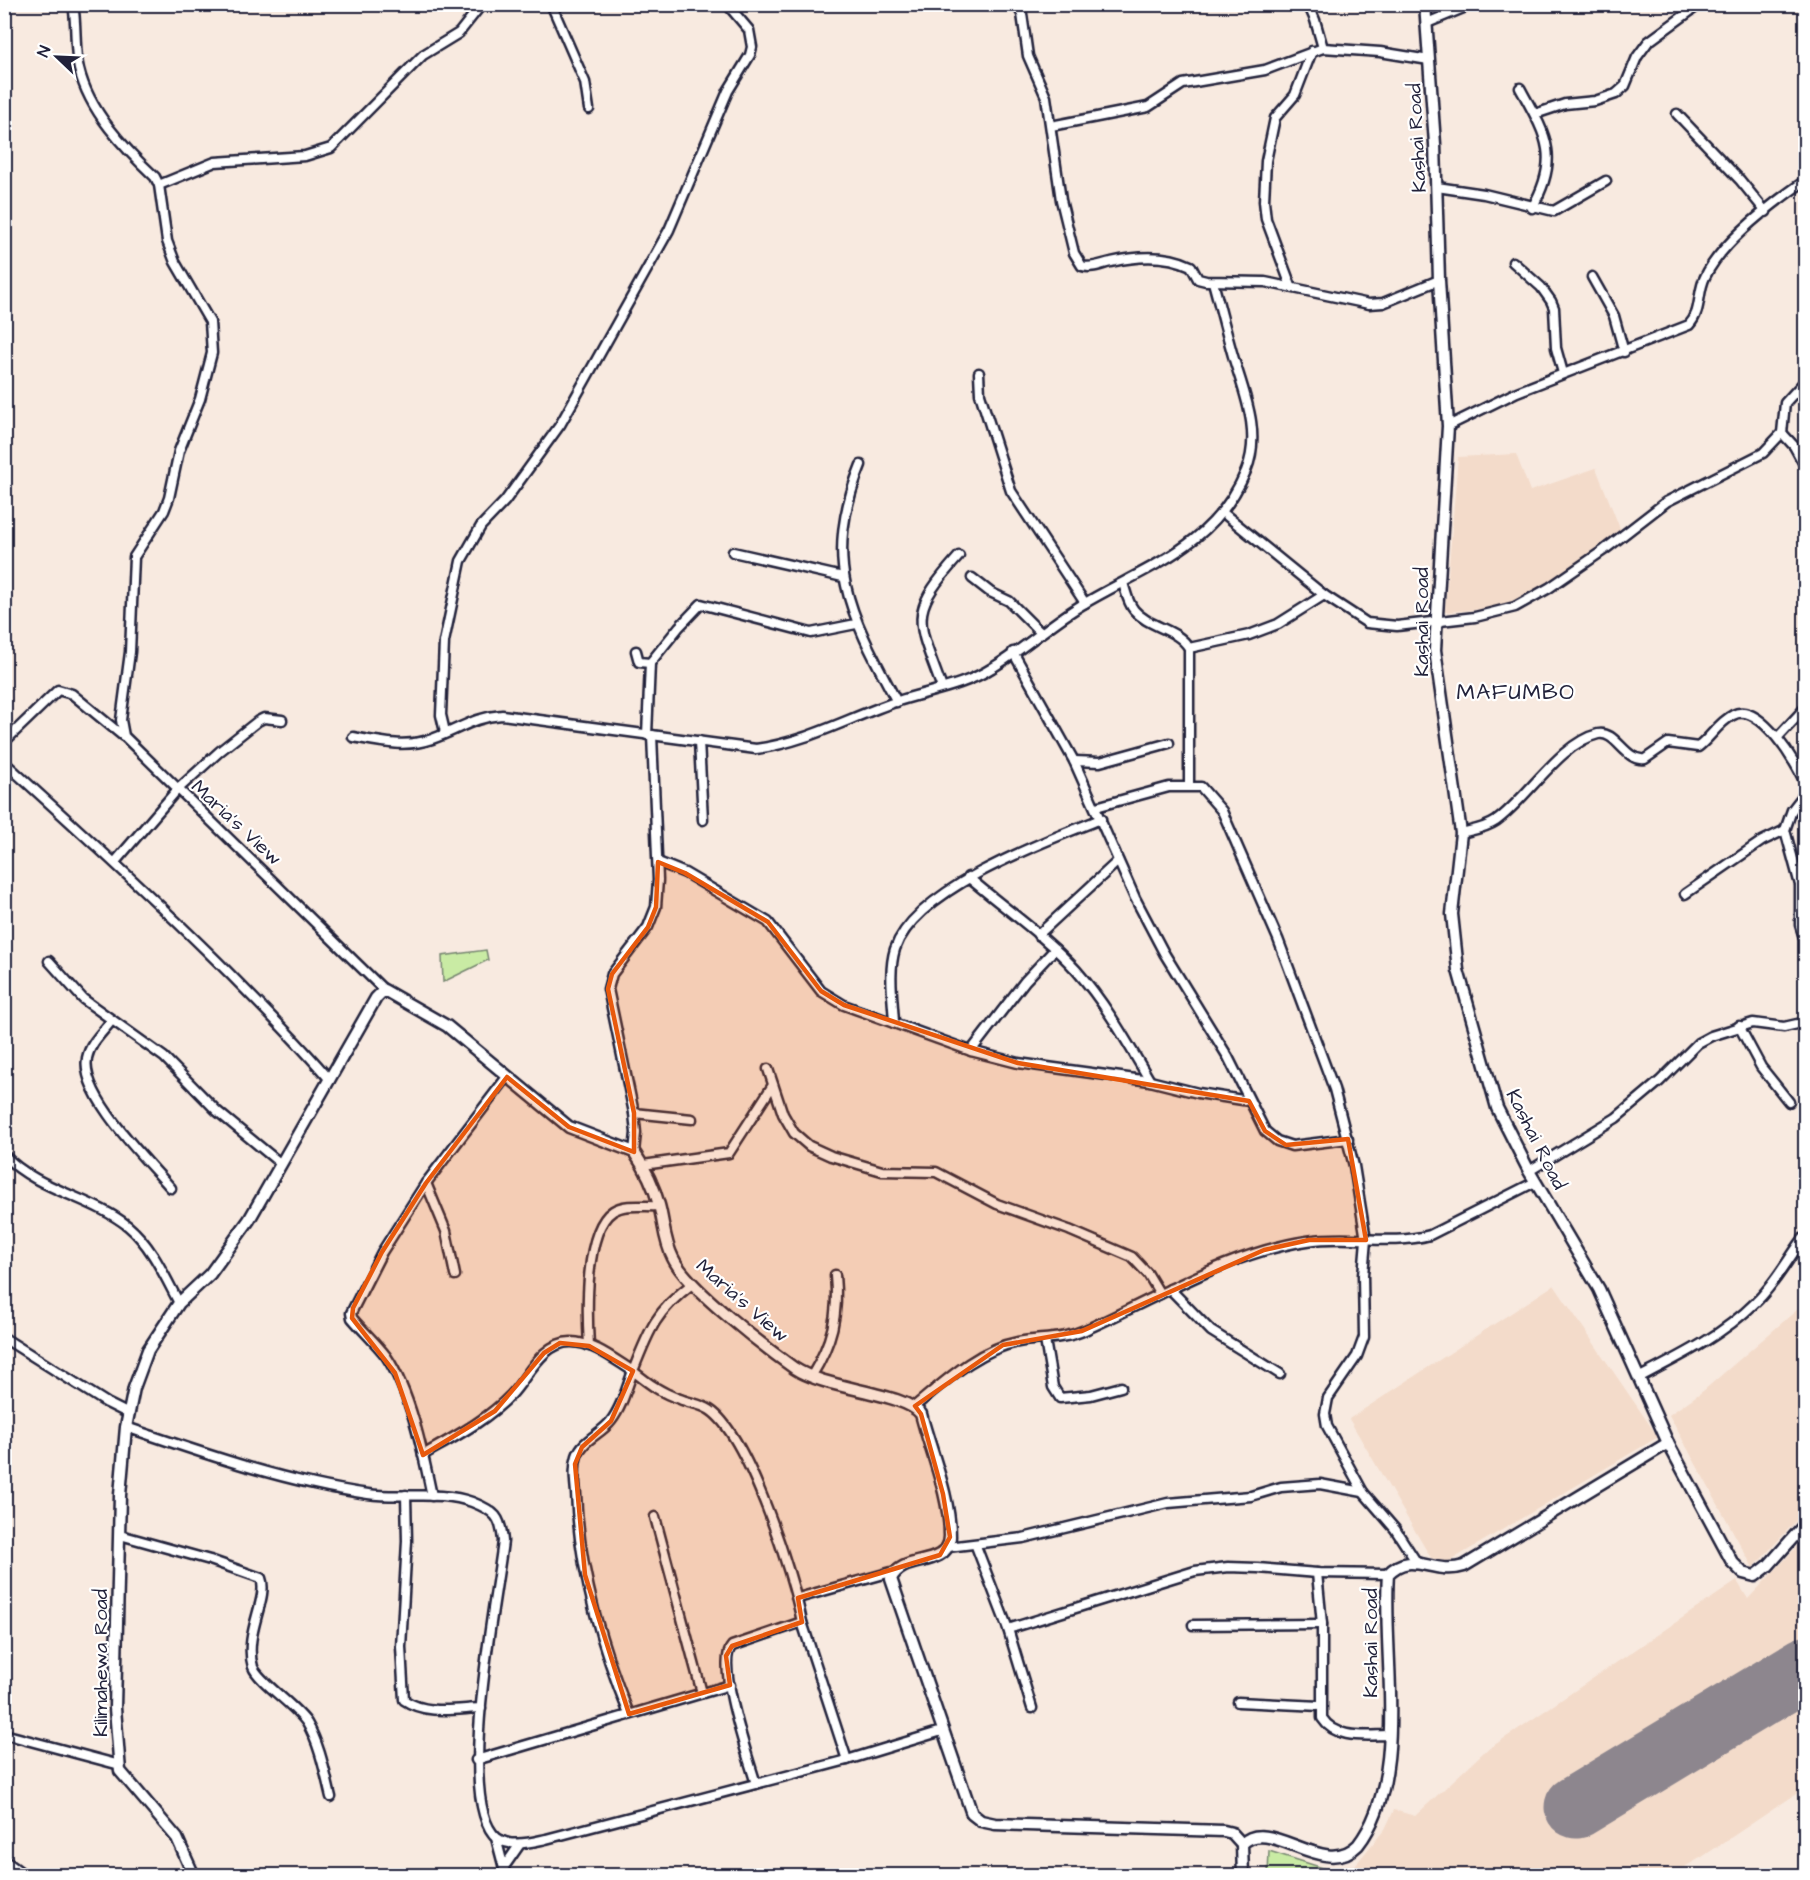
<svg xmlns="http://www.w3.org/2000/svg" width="1810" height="1880" viewBox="0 0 1810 1880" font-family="'Architects Daughter',sans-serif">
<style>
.built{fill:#f3dbca}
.green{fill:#c9eba4;stroke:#768670;stroke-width:1.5}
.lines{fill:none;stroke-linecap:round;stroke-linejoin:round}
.runway{stroke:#8d868e;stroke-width:63}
.minor-casing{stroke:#22223b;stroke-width:13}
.tertiary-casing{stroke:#22223b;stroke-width:15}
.minor{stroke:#fff;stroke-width:8}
.tertiary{stroke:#fff;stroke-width:10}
.marked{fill:#e8590c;fill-opacity:0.2;stroke:#e8590c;stroke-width:4.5;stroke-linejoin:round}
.labels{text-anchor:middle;stroke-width:4.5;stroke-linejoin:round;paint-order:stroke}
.street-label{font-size:20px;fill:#22223b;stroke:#fff}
.quarter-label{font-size:22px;letter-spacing:1.5px;fill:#22223b;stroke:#fff}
</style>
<rect width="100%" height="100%" fill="#f8eae0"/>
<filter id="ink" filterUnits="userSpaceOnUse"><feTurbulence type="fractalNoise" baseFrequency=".0167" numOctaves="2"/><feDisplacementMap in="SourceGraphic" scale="12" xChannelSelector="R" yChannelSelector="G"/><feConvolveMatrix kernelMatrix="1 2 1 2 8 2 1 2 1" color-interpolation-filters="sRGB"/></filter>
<g filter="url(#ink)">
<g class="built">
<polygon points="1516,454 1530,491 1596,468 1621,531 1553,583 1515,607 1445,612 1458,457"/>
<polygon points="1554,1285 1658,1437 1448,1562 1431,1558 1349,1419"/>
<polygon points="1805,1303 1805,1511 1753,1568 1669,1415 1703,1391"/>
<polygon points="1805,1538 1805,1788 1702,1857 1670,1875 1347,1875 1385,1829 1394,1810 1415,1816 1484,1752 1737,1581 1748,1599"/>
</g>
<g class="green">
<polygon points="486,950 488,960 443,982 442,956"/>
<polygon points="1269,1851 1345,1875 1268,1875"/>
</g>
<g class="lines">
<polyline class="runway" points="1576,1807 1806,1668"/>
<g class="minor-casing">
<g id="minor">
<path d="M73,4c4,22 1,45 6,65 10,42 45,79 76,108l4,8 8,56 8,21 35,60 2,31 -12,46 -21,52 -10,47 -5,13 -30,46 -4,95 -9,68 3,16 260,254"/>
<polyline points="551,4 585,82 589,109"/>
<path d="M1016,4l6,10 6,42 18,41 15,103 13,53 8,13c10,3 19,-2 29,-4 26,-6 55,-8 80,4l7,13 8,2 59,1 104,22 14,-1 56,-23"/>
<polyline points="1308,4 1315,20 1323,48"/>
<polyline points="1427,23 1473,4"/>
<path d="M1520,88c26,47 41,69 12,120"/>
<polyline points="1535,114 1565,104 1595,101 1616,94 1625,86 1637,57 1648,42 1700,4"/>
<polyline points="1677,114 1740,180 1766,212"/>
<polyline points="1051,126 1148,107 1183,84 1265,70 1323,48 1380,52 1429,60"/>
<polyline points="159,185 215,162 305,156 331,148 423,55 459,33 482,4"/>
<polyline points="1437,187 1484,194 1554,211 1606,181"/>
<polyline points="1513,262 1541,287 1551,301 1554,308 1556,348 1563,373"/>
<polyline points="1592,277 1614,316 1624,352"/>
<polyline points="1291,286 1266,219 1264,201 1266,161 1275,118 1295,95 1312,51"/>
<polyline points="979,373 980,394 1011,491 1085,603"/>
<path d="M1448,426l69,-34 172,-67c13,-14 8,-32 16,-48 17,-36 68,-74 101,-97"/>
<polyline points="1782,433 1794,446 1806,468"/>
<path d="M861,465c-40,98 -11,149 36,237"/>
<polyline points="1222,512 1324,595 1367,623 1397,626 1475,617 1515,607 1549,588 1604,550 1666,502 1763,453 1782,433 1785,403 1806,380"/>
<polyline points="733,552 843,577"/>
<polyline points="972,578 990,592 1009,601 1040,632"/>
<path d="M1123,583c3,9 5,20 11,27 15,18 43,18 55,38v137"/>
<polyline points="1189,648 1249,635 1278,624 1324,595"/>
<polyline points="636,651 639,662 650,663 679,627 701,604 811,633 856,624"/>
<polyline points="1013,652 1074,761 1135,898 1164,953 1228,1057 1265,1131 1277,1141 1292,1146 1348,1139"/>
<path d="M942,688c-25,-69 -35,-74 17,-132"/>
<polyline points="445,732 441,715 444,642 461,561 481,526 505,501 560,425 669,230 728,91 750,55 752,47 749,30 727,4"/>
<polyline points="647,735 650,663"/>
<path d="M353,737c27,5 53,11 79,2 27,-9 41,-22 70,-24l254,34c51,-7 94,-32 142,-48 31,-10 66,-15 94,-33 32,-19 60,-46 93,-65 63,-37 130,-57 161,-132 16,-38 -2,-78 -13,-115 -7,-24 -13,-49 -20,-74"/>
<polyline points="1778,737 1806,707"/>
<polyline points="699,741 703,820"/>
<polyline points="4,742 58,690 72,694 123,736"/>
<polyline points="1074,761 1100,762 1169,743"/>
<path d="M4,762c77,70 153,139 226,212 34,35 69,69 100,106"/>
<polyline points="1806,792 1792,810 1785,830 1800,885 1800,925 1806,944"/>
<polyline points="1096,807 1169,787 1201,787 1222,811 1278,939 1334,1089 1354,1166 1366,1240 1363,1275 1364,1337 1357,1356 1328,1398 1325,1414 1327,1426 1363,1492 1395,1529 1417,1563"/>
<path d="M1461,833c12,-3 25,-5 35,-12 31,-22 64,-78 102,-87 18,-4 27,28 47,25l23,-16 30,4c12,-9 21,-25 35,-32 26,-15 66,51 73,71"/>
<polyline points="115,862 177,790 220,751 258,721 264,718 282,720"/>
<polyline points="658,862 685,873 768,922 821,991 844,1005 971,1051 1018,1063 1150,1081 1198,1093 1249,1101"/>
<path d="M968,877c36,31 76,58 108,93 30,34 51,72 74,111"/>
<polyline points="1685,894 1762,841 1785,830"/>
<polyline points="1038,935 1118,861"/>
<polyline points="49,961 83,999 164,1057 217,1111 281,1164"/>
<path d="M112,1020c-9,12 -22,23 -25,38 -7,38 60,102 84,130"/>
<path d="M894,1023c-1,-24 -6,-51 1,-74 20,-60 150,-108 206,-130"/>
<polyline points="1739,1026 1761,1067 1789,1102"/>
<polyline points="971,1051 1025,981 1055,949"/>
<polyline points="768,1069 783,1114 794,1133 809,1146 831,1156 882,1171 936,1172 997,1204 1069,1230 1132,1257 1148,1274 1160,1294"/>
<polyline points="634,1113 692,1119"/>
<polyline points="634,1152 636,1133 634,1113 608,989 612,974 648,927 656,907 658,880 652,735"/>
<path d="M4,1155c33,35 88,42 124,71 24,20 37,51 51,77"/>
<polyline points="643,1165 729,1153 773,1085"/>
<polyline points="1529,1171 1616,1118 1660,1081 1698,1043 1711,1036 1753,1023 1784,1027 1806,1022"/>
<polyline points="426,1183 446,1231 455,1275"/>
<path d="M692,1284c-36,27 -43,46 -59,87 15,12 28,22 47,28 9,4 21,5 30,11 38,25 83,165 92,212l45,138"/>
<polyline points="1170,1289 1211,1331 1280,1374"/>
<polyline points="4,1338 107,1403 129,1414"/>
<polyline points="1045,1340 1053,1387 1060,1398 1091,1395 1121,1387"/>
<path d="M589,1346c-2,-32 -5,-116 24,-135 12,-8 33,-4 46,-5"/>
<path d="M811,1377c21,-34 28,-62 24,-102"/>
<path d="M1640,1377c41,-21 83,-42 116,-75 20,-19 33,-45 50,-67"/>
<path d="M915,1406c29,-24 64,-57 103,-64 22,-4 45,-2 67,-12 73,-32 142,-77 222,-89 41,-7 83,5 123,-6l105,-53"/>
<path d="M126,1427c79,27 159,55 242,67 33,5 72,-4 104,8 23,9 29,15 31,39 -6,54 -49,262 -6,297 13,10 34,4 49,1l301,-79 95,-29"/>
<path d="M423,1455c31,-18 63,-34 88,-60 17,-18 31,-53 60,-53 22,0 44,18 62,29 -6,16 -11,36 -22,50 -10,13 -29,19 -34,35 -4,12 -2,25 -1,37 3,76 24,150 53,221"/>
<path d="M406,1495l1,46 -6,106 3,53c22,15 51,9 77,8"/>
<path d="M432,1496c-9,-43 -21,-103 -46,-140 -10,-13 -23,-25 -34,-38l-1,-5 31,-61 44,-69 81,-106"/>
<polyline points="655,1517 702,1693"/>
<path d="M120,1535l90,25 51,18c8,21 -18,56 -8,89 5,14 44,40 54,56 13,22 18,50 24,74"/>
<polyline points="976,1546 1008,1629 1032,1708"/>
<polyline points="948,1547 1023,1538 1168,1503 1251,1496 1281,1487 1320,1484 1363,1492"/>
<path d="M1317,1573l5,51v94c14,22 44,17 67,17"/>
<polyline points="798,1598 895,1571"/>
<polyline points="1193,1625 1322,1624"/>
<polyline points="1008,1629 1195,1571 1228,1567 1258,1568 1317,1573 1388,1574"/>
<polyline points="1238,1702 1320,1706"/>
<polyline points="4,1734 120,1765"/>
<polyline points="476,1760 730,1685"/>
<path d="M756,1784c-7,-24 -41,-121 -24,-138l70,-24"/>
<polyline points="496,1838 506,1876"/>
<polyline points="4,1860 26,1876"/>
<polyline points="504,1867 520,1844"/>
</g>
</g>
<g class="tertiary-casing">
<g id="tertiary">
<polyline points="1425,4 1435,144 1439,280 1448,426 1435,650 1461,833 1452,914 1458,970 1497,1108 1529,1171 1599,1289 1668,1443 1732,1562 1743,1573 1755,1576 1768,1566 1806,1523"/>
<path d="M194,1876l-17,-38 -57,-67 -5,-63 5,-213 6,-68 8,-39 14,-38 31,-47 31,-29 39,-54 127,-222 8,-8 63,36 122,101 65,25c11,16 20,34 25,53 5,18 5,36 14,53 13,29 93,90 121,110 33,22 109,24 127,46 10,39 29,82 29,122 0,8 -4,15 -11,19 -16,9 -39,5 -48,24l81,235 9,7 14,3 229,7 8,2 10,11"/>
<path d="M1243,1876l-1,-32c28,-29 82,36 116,1 52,-67 24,-190 30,-271 24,-25 44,2 76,-8l204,-123"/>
</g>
</g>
<use href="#minor" class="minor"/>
<use href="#tertiary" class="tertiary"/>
</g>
</g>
<path class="marked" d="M658,862l27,11 83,49 53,69 23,14 174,58 231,38 16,30 21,14 62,-6 18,101h-57l-45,10 -182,81 -79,14 -88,61 6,8 22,80 7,43 -10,18 -142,43 4,24 -70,24 -6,10 4,29 -101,29 -44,-139 -10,-111 7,-17 29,-26 22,-50 -44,-25 -29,-3 -16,10 -49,58 -72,44 -28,-82 -43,-55 1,-10 29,-56 44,-69 81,-106 62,50 65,25v-39l-26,-124 4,-15 36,-47 8,-20z"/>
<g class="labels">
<g class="street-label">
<text transform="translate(1416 138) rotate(-93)" y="7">Kashai Road</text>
<text transform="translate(1421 622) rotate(-90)" y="7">Kashai Road</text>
<text transform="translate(237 822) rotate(43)" y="7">Maria's View</text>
<text transform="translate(1537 1139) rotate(63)" y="7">Kashai Road</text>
<text transform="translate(743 1300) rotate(41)" y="7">Maria's View</text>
<text transform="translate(1370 1643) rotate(-90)" y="7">Kashai Road</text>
<text transform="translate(100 1663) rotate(-90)" y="7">Kilimahewa Road</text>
</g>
<g class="quarter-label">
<text x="1516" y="699">MAFUMBO</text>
</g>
</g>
<rect width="1810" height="1880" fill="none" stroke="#fff" stroke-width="24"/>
<rect x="12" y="12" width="1786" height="1856" fill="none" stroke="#22223b" stroke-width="2" filter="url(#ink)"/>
<g transform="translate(57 57) rotate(293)" stroke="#ffffff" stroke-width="4.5" paint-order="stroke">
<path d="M0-4.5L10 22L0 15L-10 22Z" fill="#22223b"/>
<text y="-9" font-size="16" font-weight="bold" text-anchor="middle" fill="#22223b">N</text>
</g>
</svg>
